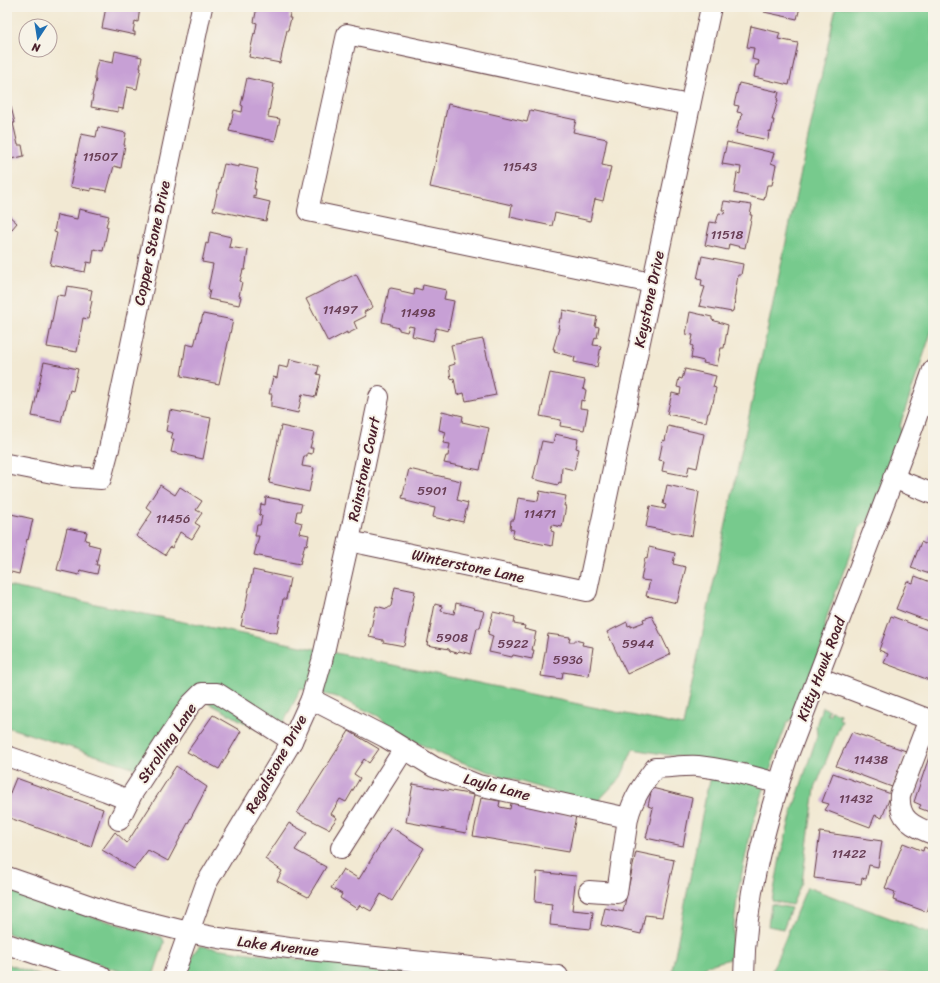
<svg xmlns="http://www.w3.org/2000/svg" width="940" height="983" viewBox="0 0 940 983" font-family="Sriracha,sans-serif">
<style>
.green{fill:#77ca8d;stroke:#60745c}
.building{fill:#c7a0d5}
.lines{fill:none;stroke-linecap:round;stroke-linejoin:round}
.minor-casing{stroke:#633d44;stroke-width:22}
.minor{stroke:#fff;stroke-width:20}
.labels{text-anchor:middle;stroke-width:4;stroke-linejoin:round;paint-order:stroke}
.number-label{font-size:13px;fill:#693f56}
.street-label{font-size:15px;fill:#4a1f2b;stroke:#f7f3e8}
</style>
<rect width="100%" height="100%" fill="#f7f3e8"/>
<filter id="ink" filterUnits="userSpaceOnUse"><feTurbulence type="fractalNoise" baseFrequency=".025" numOctaves="2"/><feDisplacementMap in="SourceGraphic" scale="8" xChannelSelector="R" yChannelSelector="G"/><feConvolveMatrix kernelMatrix="1 2 1 2 8 2 1 2 1" color-interpolation-filters="sRGB"/></filter>
<filter id="wash" filterUnits="userSpaceOnUse"><feTurbulence type="fractalNoise" baseFrequency=".012" numOctaves="4" result="noise"/><feDisplacementMap in="SourceGraphic" scale="16" xChannelSelector="R" yChannelSelector="G"/><feGaussianBlur stdDeviation="0.9" result="paint"/><feColorMatrix in="noise" values="0 0 0 0 0 0 0 0 0 0 0 0 0 0 0 0 0 1.4 0 .05"/><feComposite in="paint" operator="in"/></filter>
<g filter="url(#wash)">
<rect width="100%" height="100%" fill="#f2e9d3"/>
<g class="green">
<polygon points="836,7 933,7 933,327 902,419 900,427 902,434 869,519 860,527 827,616 825,625 827,633 794,717 787,723 777,749 752,826 738,891 730,959 705,966 704,976 689,976 683,972 672,970 707,790 716,763 633,749 621,777 598,801 558,793 498,775 445,756 399,734 378,716 337,697 301,689 275,739 192,694 148,772 7,727 7,586 350,656 683,726"/>
<polygon points="822,707 829,710 827,714 830,715 831,711 840,714 839,719 842,720 815,789 802,882 792,905 772,901 780,858 792,812 817,736 816,726"/>
<polygon points="807,887 933,934 933,976 803,976 771,973"/>
<polygon points="7,888 79,913 162,937 164,941 164,943 153,976 137,976 89,962 7,933"/>
<polygon points="771,904 791,908 783,929 768,926"/>
<path d="M201,946l76,11 177,19h-267c3,-9 5,-27 14,-30z"/>
<polygon points="7,964 41,976 7,976"/>
</g>
<g id="blocks">
<g class="building">
<polygon points="106,7 140,7 138,22 135,21 133,32 135,32 135,35 102,28"/>
<polygon points="257,7 280,7 291,9 289,18 291,18 288,30 287,30 280,63 249,57 254,33 255,34 257,23 254,22"/>
<polygon points="766,7 800,7 797,19 764,12"/>
<polygon points="751,26 780,33 778,39 798,43 789,85 754,77 756,65 758,65 759,61 752,59 754,48 747,47"/>
<polygon points="115,51 142,57 140,68 141,68 137,89 127,87 123,109 118,108 118,112 91,107 93,96 92,96 96,80 95,80 95,72 98,60 113,63"/>
<polygon points="247,78 274,84 268,117 280,119 275,141 229,131 234,110 242,112 243,106 241,105"/>
<polygon points="739,83 779,92 777,100 778,100 772,120 774,120 771,132 769,131 768,140 736,133 739,120 741,120 742,113 737,112 739,106 734,105"/>
<polygon points="448,104 527,122 530,110 576,120 573,132 607,139 602,165 611,167 603,201 595,199 590,221 555,213 552,226 510,217 512,205 430,187"/>
<polygon points="11,107 15,123 13,123 18,145 22,145 24,156 7,160 7,108"/>
<polygon points="98,127 126,133 124,145 125,145 121,168 114,166 107,191 91,188 91,191 70,187 81,134 96,137"/>
<polygon points="727,142 774,153 771,163 776,165 772,185 767,185 764,200 734,193 737,173 740,174 741,167 722,164"/>
<polygon points="7,164 11,180 7,181"/>
<polygon points="224,164 239,167 239,165 258,169 254,189 256,189 255,196 253,195 253,198 270,202 266,221 213,210"/>
<polygon points="724,201 752,205 750,215 752,215 745,248 729,244 728,250 705,245 710,222 716,223 719,213 724,214 725,210 722,210"/>
<polygon points="79,209 109,216 106,226 108,227 103,251 94,249 92,263 87,262 85,272 50,265 57,233 54,232 57,215 77,219"/>
<polygon points="7,214 17,223 7,235"/>
<polygon points="210,232 231,237 229,247 248,250 245,270 243,270 240,281 242,282 239,296 241,297 239,305 208,299 210,290 208,289 213,264 202,262 206,243 208,244"/>
<polygon points="702,256 743,264 741,275 738,275 734,301 735,301 733,311 732,311 732,312 699,306 705,287 701,286 702,280 697,279"/>
<polygon points="356,274 373,307 364,312 366,316 354,322 357,329 347,334 347,332 328,342 306,299"/>
<polygon points="423,285 446,290 444,299 454,301 448,331 436,328 433,341 412,336 414,327 409,326 407,332 399,330 399,328 391,326 391,324 382,322 389,289 391,288 401,290 401,292 414,295 415,288 422,290"/>
<polygon points="67,286 92,290 90,300 92,301 88,319 83,318 77,352 47,347 57,295 65,296"/>
<polygon points="563,310 597,317 595,326 599,327 597,338 595,337 593,345 601,346 597,367 574,362 575,357 554,352 555,349 553,349 559,328 558,328 560,318 562,318"/>
<polygon points="690,312 712,317 712,320 728,325 724,348 721,348 717,366 703,363 704,361 691,358 693,346 691,345 693,335 686,334"/>
<polygon points="203,314 233,320 219,384 181,376 186,344 194,346 200,322 201,323"/>
<polygon points="483,339 496,395 466,401 464,393 457,395 454,378 451,379 449,366 455,364 451,345"/>
<polygon points="290,359 319,366 317,374 321,375 316,397 302,394 298,413 271,407 271,403 272,394 269,394 273,377 277,378 279,366 288,368"/>
<polygon points="44,362 78,369 73,391 70,390 65,409 64,409 61,422 32,416"/>
<polygon points="685,369 716,376 713,387 716,388 713,403 712,403 709,413 708,413 706,422 667,414 672,393 680,395 681,388 677,387 679,378 682,379"/>
<polygon points="550,373 585,380 583,389 586,390 584,401 581,400 580,408 588,409 584,430 560,426 561,420 540,416"/>
<polygon points="170,410 211,418 203,459 171,452 174,439 171,439 173,433 166,431"/>
<polygon points="442,411 463,416 462,422 489,428 480,470 444,463 446,456 448,456 450,444 443,443 446,432 439,430"/>
<polygon points="281,426 314,433 310,448 313,448 312,454 307,453 307,456 304,456 302,466 314,468 309,492 269,483"/>
<polygon points="668,426 704,434 697,468 689,466 687,476 662,471 664,461 659,460 663,440 665,441"/>
<polygon points="555,434 578,439 576,448 579,449 574,470 562,467 561,483 559,482 558,485 533,479 542,441 553,443"/>
<polygon points="409,469 461,481 457,500 468,503 463,522 450,519 450,521 433,517 435,508 406,501 406,499 402,498"/>
<polygon points="160,485 175,495 180,487 202,501 196,510 202,513 195,523 200,526 192,539 180,532 172,548 170,547 165,555 136,536 152,512 146,507"/>
<polygon points="667,485 699,492 692,536 646,527 650,506 665,509 666,505 663,504"/>
<polygon points="540,491 566,496 564,506 566,506 562,527 552,525 551,531 554,532 552,546 512,538 514,530 510,529 511,520 514,520 518,498 538,501"/>
<polygon points="266,497 302,504 300,511 297,511 295,521 302,523 299,533 309,535 307,545 305,544 300,564 254,555 259,536 255,536 257,525 260,525 262,516 259,515 261,504 265,505"/>
<polygon points="11,514 33,519 28,540 27,539 19,574 7,571 8,561 7,560 7,529 8,529"/>
<polygon points="67,528 87,532 85,540 89,541 88,544 100,547 96,565 99,565 97,574 80,570 79,575 57,570"/>
<polygon points="929,534 933,536 933,575 911,568 921,542 925,544"/>
<polygon points="649,547 675,553 673,564 686,567 677,603 646,596 650,581 641,580 645,558 647,559"/>
<polygon points="253,570 290,578 286,599 283,599 277,633 241,626"/>
<polygon points="915,576 933,583 933,623 896,609 907,581 913,583"/>
<polygon points="395,587 415,591 404,646 383,642 383,640 369,637 376,606 387,609 391,606"/>
<polygon points="456,603 475,608 474,609 484,611 480,628 477,628 471,654 459,651 457,653 450,651 449,649 427,645 435,604 442,606 441,611 454,614"/>
<polygon points="493,612 515,617 514,624 525,626 524,629 536,632 532,650 534,650 532,659 513,655 512,657 489,652 493,636 488,634"/>
<polygon points="652,616 670,654 627,674 607,632 627,622 628,626 631,625 631,627 644,622 643,619"/>
<polygon points="891,616 933,632 933,670 929,680 884,663 888,654 879,650"/>
<polygon points="548,634 570,637 569,642 575,642 575,640 583,642 582,645 593,647 589,676 563,672 562,679 541,676"/>
<polygon points="213,715 241,731 219,769 187,752"/>
<polygon points="349,731 379,749 369,763 364,759 354,774 360,778 346,802 340,799 331,814 337,818 329,829 297,813"/>
<polygon points="852,732 906,751 892,787 836,766"/>
<polygon points="929,757 933,759 933,822 929,821 932,813 919,808 921,805 914,802"/>
<polygon points="176,766 207,787 168,861 148,850 134,869 102,850 115,832 127,843"/>
<polygon points="833,773 891,794 882,818 875,815 870,827 825,810 829,804 822,802"/>
<polygon points="16,778 103,809 91,847 7,817 7,800"/>
<polygon points="413,784 474,795 466,833 406,822"/>
<polygon points="652,788 692,798 683,846 646,838 653,808 648,806"/>
<polygon points="481,798 500,801 499,806 500,807 510,809 511,803 576,816 569,852 473,836"/>
<polygon points="289,823 307,833 295,850 326,867 308,897 277,881 282,871 265,859"/>
<polygon points="391,827 424,848 392,901 381,894 371,911 360,905 357,909 340,898 342,894 331,888 343,869 359,879"/>
<polygon points="820,832 882,841 878,867 869,865 866,879 862,878 861,884 814,878"/>
<polygon points="903,843 923,851 924,847 933,851 933,896 927,912 893,900 895,892 885,888"/>
<polygon points="636,852 674,860 662,917 645,915 641,934 601,925 605,908 623,912"/>
<polygon points="537,872 576,876 572,910 593,912 591,929 550,925 552,904 535,902"/>
</g>
</g>
</g>
<g filter="url(#ink)">
<use href="#blocks" fill-opacity="0" stroke="#633d44" stroke-width="1"/>
<g class="lines">
<g class="minor-casing">
<g id="minor">
<polyline points="652,283 308,211 347,34 611,90 690,105"/>
<polyline points="7,464 73,477 101,479 109,449 202,7"/>
<polyline points="893,478 933,494"/>
<polyline points="349,541 587,591 711,7"/>
<polyline points="818,677 933,721"/>
<path d="M311,699l74,38 49,30 44,18 150,33c5,-20 15,-34 27,-50 14,0 29,-3 43,-2 27,3 55,10 81,18"/>
<path d="M929,719l-29,76c-2,25 13,31 33,39"/>
<polyline points="7,756 106,791 128,800"/>
<polyline points="119,820 132,794 190,705 202,693 217,693 292,741"/>
<polyline points="341,848 404,749"/>
<polyline points="7,877 108,912 188,932 219,938 289,948 558,976"/>
<polyline points="589,891 617,893 628,818"/>
<polyline points="7,944 101,976"/>
<polyline points="173,976 206,884 292,741 311,699 322,661 349,541 379,397"/>
<path d="M744,976c1,-78 20,-147 44,-221l125,-328 20,-57"/>
</g>
</g>
<use href="#minor" class="minor"/>
</g>
</g>
<g class="labels">
<g class="number-label">
<text x="100" y="161">11507</text>
<text x="520" y="171">11543</text>
<text x="727" y="239">11518</text>
<text x="340" y="314">11497</text>
<text x="418" y="317">11498</text>
<text x="432" y="495">5901</text>
<text x="540" y="518">11471</text>
<text x="173" y="523">11456</text>
<text x="452" y="642">5908</text>
<text x="513" y="648">5922</text>
<text x="638" y="648">5944</text>
<text x="568" y="664">5936</text>
<text x="871" y="764">11438</text>
<text x="856" y="803">11432</text>
<text x="849" y="858">11422</text>
</g>
<g class="street-label">
<text transform="translate(152 243) rotate(-78)" y="5">Copper Stone Drive</text>
<text transform="translate(649 299) rotate(-78)" y="5">Keystone Drive</text>
<text transform="translate(364 469) rotate(-78)" y="5">Rainstone Court</text>
<text transform="translate(468 566) rotate(12)" y="5">Winterstone Lane</text>
<text transform="translate(821 669) rotate(-69)" y="5">Kitty Hawk Road</text>
<text transform="translate(167 743) rotate(-56)" y="5">Strolling Lane</text>
<text transform="translate(276 764) rotate(-61)" y="5">Regalstone Drive</text>
<text transform="translate(497 787) rotate(15)" y="5">Layla Lane</text>
<text transform="translate(278 946) rotate(7)" y="5">Lake Avenue</text>
</g>
</g>
<rect width="940" height="983" fill="none" stroke="#f7f3e8" stroke-width="24"/>
<g transform="translate(38 38) rotate(192)"><circle r="19" fill="#f7f3e8" stroke="#b29e9c"/>
<path d="M0-3L7 15L0 10L-7 15Z" fill="#1f6fb2"/>
<text y="-6" font-size="11" font-weight="bold" text-anchor="middle" fill="#4a1f2b">N</text>
</g>
</svg>
